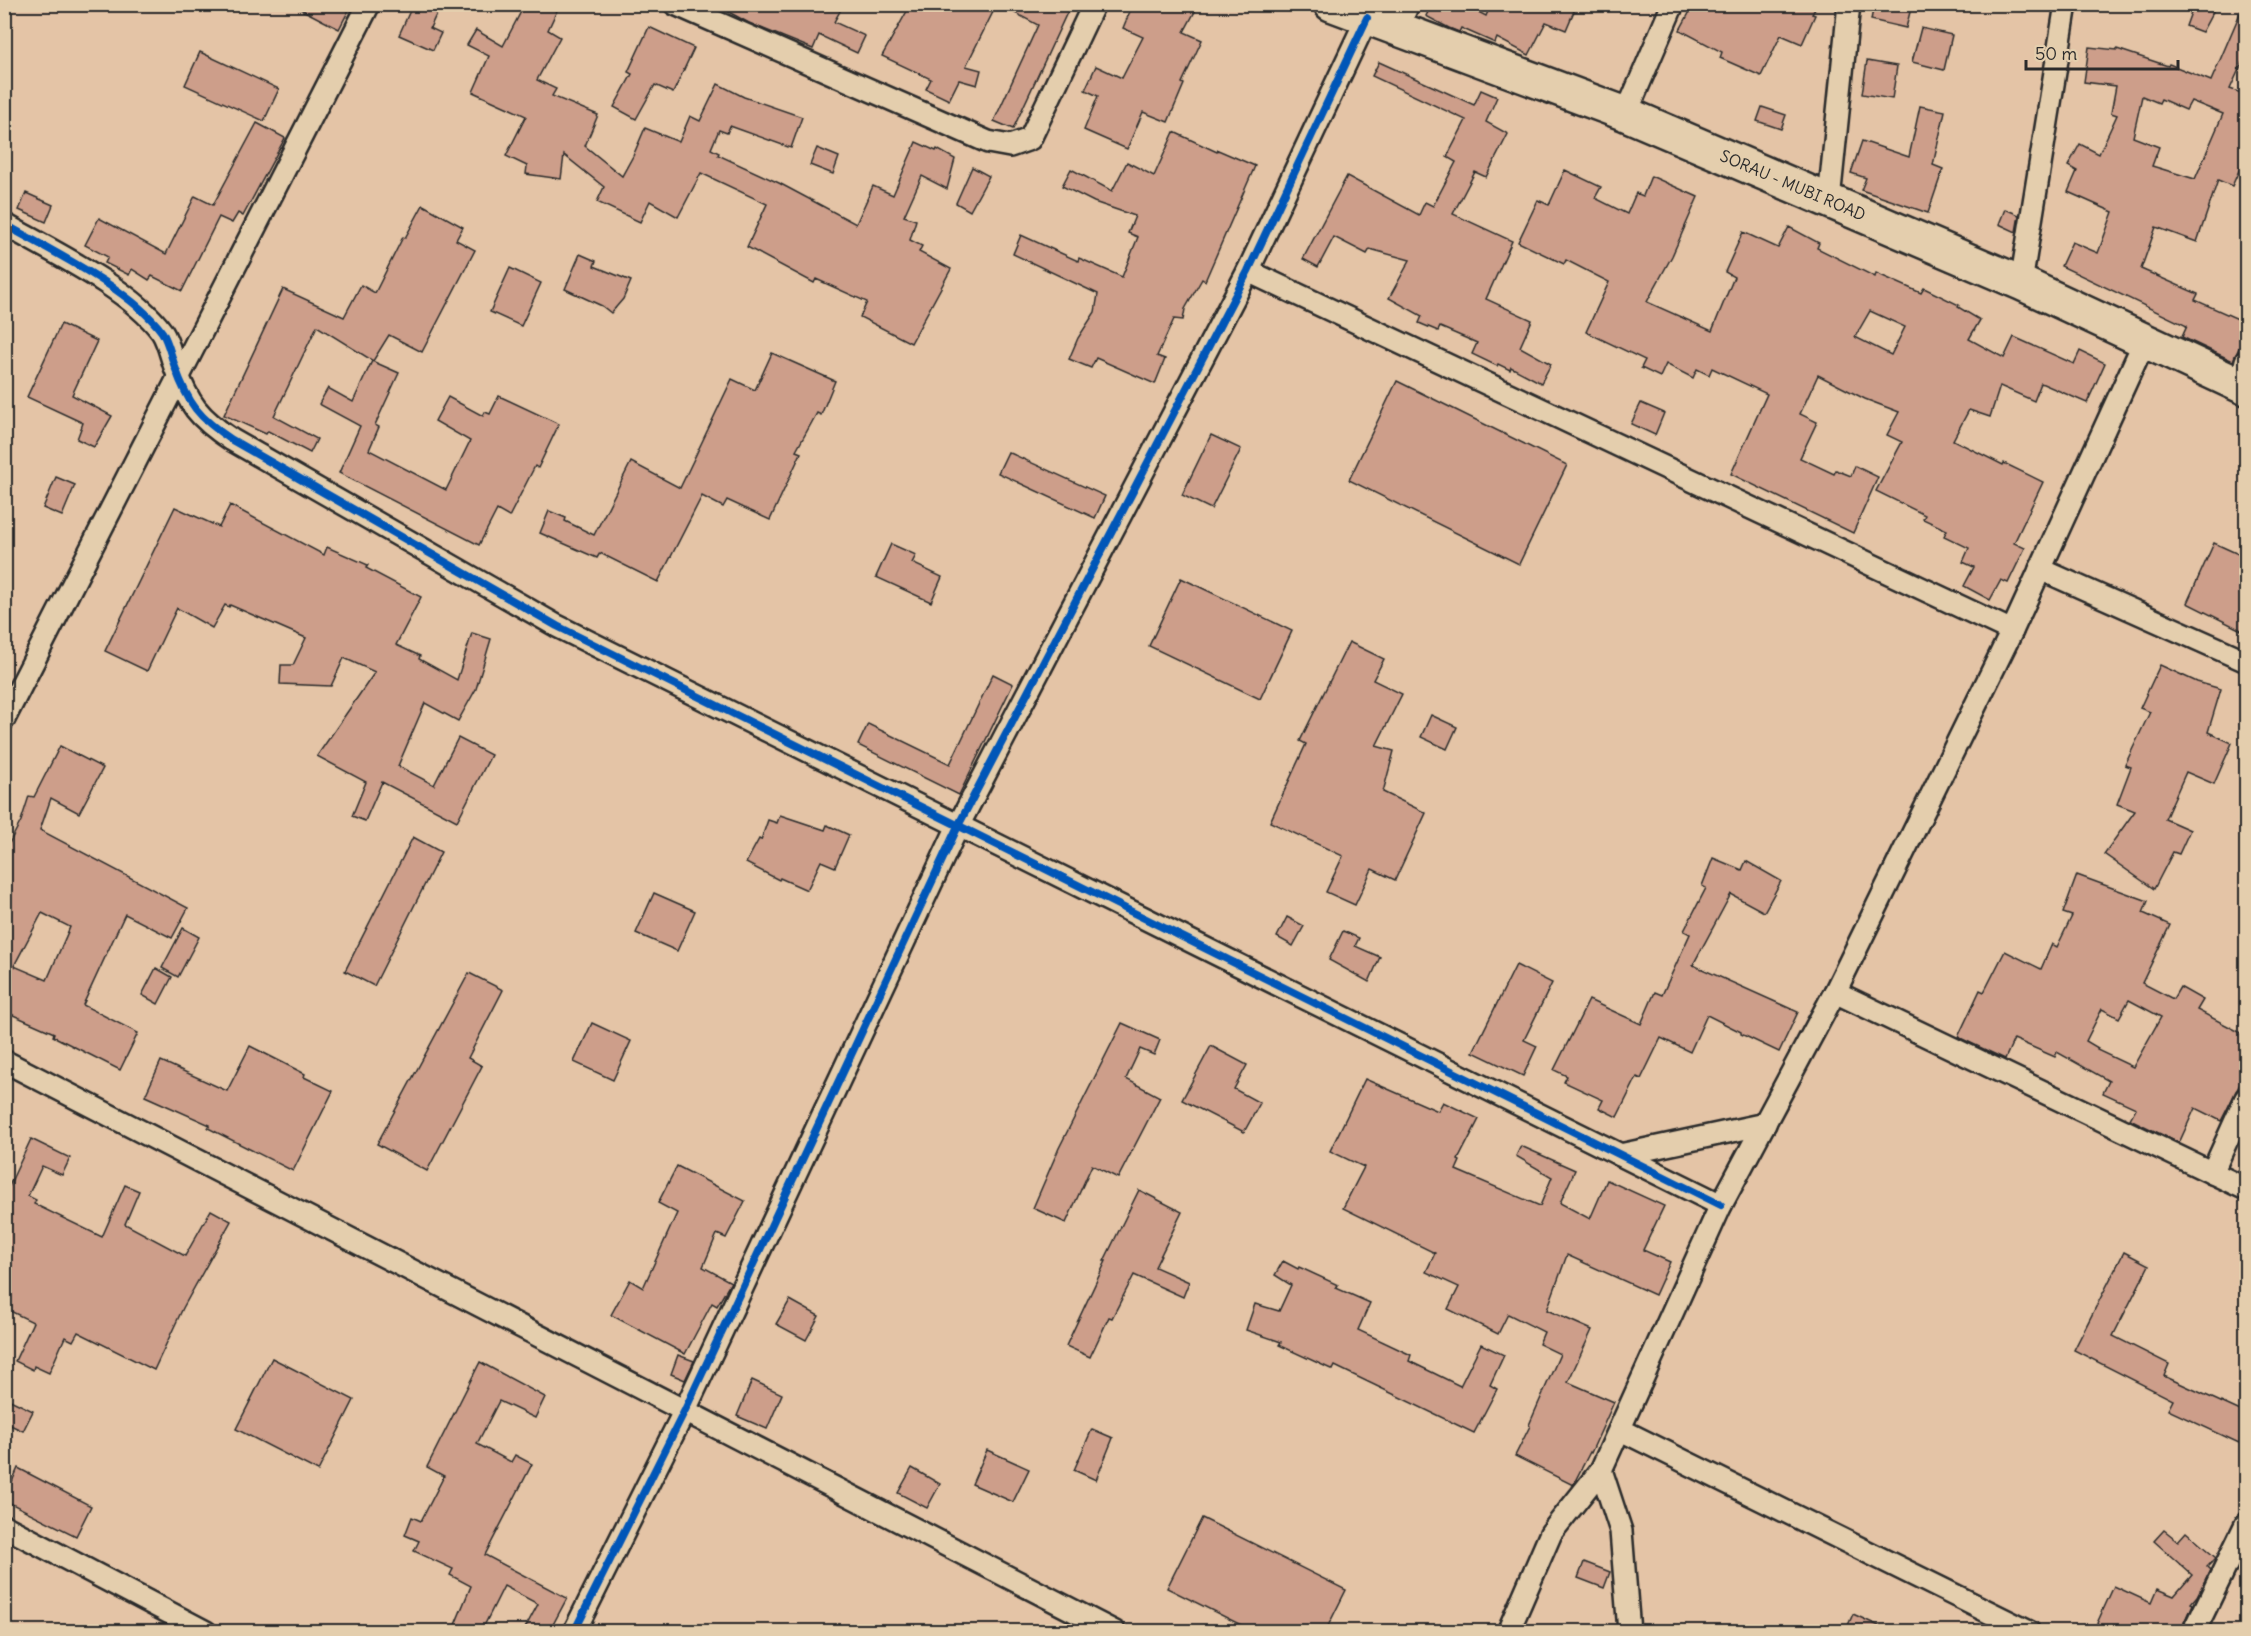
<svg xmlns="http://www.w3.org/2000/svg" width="2251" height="1636" viewBox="0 0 2251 1636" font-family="Delius,sans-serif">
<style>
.building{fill:#cd9e8a;stroke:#2b2b2b;stroke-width:1.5;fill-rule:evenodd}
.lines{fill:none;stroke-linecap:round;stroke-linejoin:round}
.street-casing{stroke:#2b2b2b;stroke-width:26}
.primary-casing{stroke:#2b2b2b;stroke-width:38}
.street{stroke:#e4cead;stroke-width:21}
.primary{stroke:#e4cead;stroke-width:33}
.cycleway-casing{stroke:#e4cead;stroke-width:11}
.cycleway{stroke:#0057b8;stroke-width:8}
.labels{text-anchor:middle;stroke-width:5;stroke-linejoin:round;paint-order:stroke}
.street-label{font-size:16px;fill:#2b2b2b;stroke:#e4cead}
</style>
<rect width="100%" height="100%" fill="#e4c4a6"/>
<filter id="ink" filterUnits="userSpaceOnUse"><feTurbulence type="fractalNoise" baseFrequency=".0167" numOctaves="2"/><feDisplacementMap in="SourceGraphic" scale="12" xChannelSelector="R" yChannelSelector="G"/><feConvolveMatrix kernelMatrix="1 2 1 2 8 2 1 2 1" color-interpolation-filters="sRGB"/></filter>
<g filter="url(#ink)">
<g class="building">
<polygon points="291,4 352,4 339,29"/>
<polygon points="413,4 441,4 430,28 441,33 433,50 399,35"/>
<polygon points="525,4 560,4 548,30 560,37 537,80 556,89 552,96 598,115 585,146 622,176 633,156 645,128 679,142 690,116 700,121 718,84 744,97 802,117 791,148 730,126 727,133 719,130 711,149 719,153 718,155 779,183 856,224 873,186 893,195 916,142 936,151 937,149 955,159 947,189 922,176 904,216 916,220 910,240 922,246 919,252 951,269 911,343 860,317 867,302 816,279 814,283 747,247 767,204 701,173 678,217 650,201 640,222 597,202 604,187 564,155 561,179 526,174 527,166 506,156 526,116 473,92 489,56 467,45 476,30 503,46"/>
<polygon points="714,4 844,4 834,22 865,36 857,53 819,35 813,49 749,23"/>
<polygon points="911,4 997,4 966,66 981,70 977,85 959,80 949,100 926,89 931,79 882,56"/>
<polygon points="998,4 1071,4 1013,129 994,121 1038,25"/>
<polygon points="1133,4 1199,4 1184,32 1202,40 1182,83 1184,84 1168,122 1143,112 1127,149 1084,130 1098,96 1085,90 1096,66 1122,78 1143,37 1123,28"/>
<polygon points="1432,4 1463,4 1486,16 1491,4 1577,4 1566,30 1546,22 1529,55 1497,38 1495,43 1461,28 1459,32 1449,28 1426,16"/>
<polygon points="1694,4 1818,4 1812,14 1815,15 1802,44 1781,35 1761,76 1720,58 1722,52 1680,30"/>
<polygon points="1874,4 1912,4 1906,28 1871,20"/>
<polygon points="2194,4 2217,4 2202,32 2186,26"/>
<path d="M2244,4h3v48l-17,37 17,6v71l-5,-2 -10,22 -14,-6 -21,62 -41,-15 -15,42 57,25 -3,6 52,23v7l-14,31 -51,-24 5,-11 -126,-60 11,-24 26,11 15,-41 -45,-20 9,-21 -9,-5 12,-22 19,10 18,-39 -6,-2 5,-27 -32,-4 5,-35 28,3v-1l51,17 1,-2 42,17zM2142,96l17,7 2,-4 25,11 5,-9 32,13 -28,65 -43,-13 7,-19 -26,-10z"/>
<polygon points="649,27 694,48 673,93 655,85 636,119 614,107 632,74 628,72"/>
<polygon points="1921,28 1952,35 1944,70 1912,62"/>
<polygon points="200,52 279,89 264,121 185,85"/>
<polygon points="1867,61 1897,66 1892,99 1862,94"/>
<polygon points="1379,62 1474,105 1481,90 1497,97 1486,122 1508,134 1486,177 1475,172 1453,214 1512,241 1486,299 1532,320 1520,347 1551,364 1541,383 1511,367 1510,370 1498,364 1497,366 1472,354 1477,343 1440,327 1438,331 1419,323 1422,316 1389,298 1410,260 1370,249 1367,254 1334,237 1318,267 1303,259 1347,176 1419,215 1425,202 1433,206 1456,162 1447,157 1466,120 1372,76"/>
<polygon points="1920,106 1945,111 1933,165 1943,169 1928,213 1861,190 1866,178 1851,173 1862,141 1909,157"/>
<polygon points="1762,107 1786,115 1781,129 1757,121"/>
<polygon points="257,123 285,138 243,216 238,213 232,223 219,217 182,291 152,276 149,280 132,269 129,275 105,263 108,257 85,245 99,218 166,254 195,196 213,205"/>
<polygon points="1174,132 1217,152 1218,150 1255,166 1205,281 1202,279 1185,309 1183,320 1174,319 1157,356 1165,359 1155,384 1096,358 1091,368 1069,359 1078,338 1095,312 1098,294 1013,254 1021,235 1078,261 1079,258 1122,277 1138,237 1128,233 1135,216 1094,202 1062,186 1071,169 1112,191 1127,162 1154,176"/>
<polygon points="817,148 839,157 833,174 810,165"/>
<polygon points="972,167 989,176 970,211 956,203"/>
<path d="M1565,170l36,17 -6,11 32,16 9,-21 7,3 8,-20 47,21 -26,59 -25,46 65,29 22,-54 -9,-5 18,-40 35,16 11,-21 30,16 -2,5 58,29 1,-4 45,20 3,-5 35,17 -1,2 22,13 -11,19 35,19 10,-21 60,27 6,-13 25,12 -18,40 -46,-20 -7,18 -34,-15 -10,31 -21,-7 -16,30 50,25 1,-2 39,19 -29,61 11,5 -17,35 -7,-3 -11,20 -26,-14 10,-19 -11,-5 6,-14 -25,-12 3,-6 -24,-11 2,-4 -49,-24 26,-49 -15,-7 12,-23 -34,-13 -47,-24 -18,39 17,8 -17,36 34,16 2,-4 15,6 4,-10 23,11 -25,56 -122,-59 36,-80 -55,-26 -3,7 -12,-6 -4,9 -27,-14 -6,13 -19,-9 4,-8 -59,-28 23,-50 -43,-22 -2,4 -46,-22 20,-42 11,5zM1870,311l35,16 -14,28 -36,-18z"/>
<polygon points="26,193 53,205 46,222 19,210"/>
<polygon points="423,205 463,227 456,240 475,250 422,352 389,335 373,361 317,326 274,416 317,439 310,453 268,431 266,434 224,415 283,289 344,317 361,285 375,293 403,237 405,238"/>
<polygon points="2005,209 2019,215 2016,232 1999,224"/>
<polygon points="580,254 596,261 594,266 631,281 623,299 611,313 602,306 565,289"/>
<polygon points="510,268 541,283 521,326 490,312"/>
<polygon points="61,324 97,341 72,395 112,416 94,447 77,439 83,423 27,397"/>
<polygon points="772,353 835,381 821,415 817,413 796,451 801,453 770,520 727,500 723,507 702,496 658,582 600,553 597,558 540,533 549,511 566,518 565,521 594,535 631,462 680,488 732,379 755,390"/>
<polygon points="372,361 399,373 375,425 379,427 369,450 446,490 470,441 435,421 448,397 483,416 485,412 490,414 499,396 559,424 538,468 535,466 509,517 497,510 479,545 339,473 360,426 319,404 328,388 353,402"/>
<polygon points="1397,381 1567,465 1519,564 1349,480"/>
<polygon points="1641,403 1664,413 1655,435 1631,424"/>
<polygon points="1211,435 1241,449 1211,509 1182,495"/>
<polygon points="1008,452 1105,496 1095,518 998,473"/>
<polygon points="56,477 75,485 62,516 43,508"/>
<polygon points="230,505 324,555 327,547 368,565 366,568 421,597 396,645 420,656 419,659 457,680 472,633 491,639 476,689 458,721 425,703 398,766 434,785 458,738 491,755 457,821 382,782 365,821 352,816 366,782 317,756 375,672 344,658 331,686 280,684 281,665 293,665 306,638 230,605 229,607 225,605 212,628 177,608 147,671 105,651 175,507 219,527"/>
<polygon points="2214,543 2247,558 2247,633 2187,603"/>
<polygon points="891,544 916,555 912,563 942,577 931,602 876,577"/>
<polygon points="1181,578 1292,631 1260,699 1149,646"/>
<polygon points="1349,642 1384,659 1373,680 1402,694 1376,746 1394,751 1383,792 1426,813 1395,880 1372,869 1355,905 1326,892 1343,856 1270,822 1306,744 1300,741"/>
<polygon points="2160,665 2197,682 2221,689 2208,732 2232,743 2214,784 2186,772 2165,819 2190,830 2179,854 2173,852 2154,889 2104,854 2135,811 2117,804 2131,767 2125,765 2150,712 2140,708"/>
<polygon points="993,674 1013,684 959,795 858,745 868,724 950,764"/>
<polygon points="1431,715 1457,727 1447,749 1421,737"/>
<path d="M60,746l43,22 -24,45 -28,-15 -11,32 148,78 -16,30 -47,-24 -42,91 55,28 -18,37 -67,-34 1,-3 -50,-22v-158l17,-32 8,-25 5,1zM42,913l28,14 -23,53 -33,-14z"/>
<polygon points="780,815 825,830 827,825 849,835 835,867 821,861 807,890 780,878 779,880 746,863 759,839 761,840 768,820 777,823"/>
<polygon points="413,837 441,852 374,986 345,971"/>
<polygon points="1713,858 1742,870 1746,861 1781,881 1764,912 1731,894 1693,965 1798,1012 1779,1052 1741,1034 1741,1032 1707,1015 1690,1052 1661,1038 1641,1079 1637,1077 1617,1117 1599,1108 1603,1100 1564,1082 1567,1076 1554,1070 1589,1000 1641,1024 1655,992 1662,995 1690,934 1684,931 1706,888 1702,886"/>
<path d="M2077,875l71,26 -5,12 27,12 -28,58 31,16 7,-12 23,13 -6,10 50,26v34l-26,51 -26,-13 -16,35 -49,-24 6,-11 -33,-15 6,-12 -52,-29 -2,5 -41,-18 -9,20 -47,-22 22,-47 4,2 21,-41 36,18 11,-25 5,3 15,-31 -9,-3zM2129,1000l32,17 -28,50 -36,-17 1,-2 -12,-7 16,-32 17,9z"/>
<polygon points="654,893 695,911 677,951 636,933"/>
<polygon points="1287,917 1304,926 1293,946 1277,937"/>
<polygon points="183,928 199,937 178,977 162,968"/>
<polygon points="1343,931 1359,938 1355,946 1380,957 1369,982 1329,960"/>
<polygon points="1516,965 1552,983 1524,1040 1537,1046 1523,1076 1473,1052"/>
<polygon points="156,968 172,977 158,1004 142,995"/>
<polygon points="469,973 503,990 468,1058 482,1066 427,1171 377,1144"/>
<polygon points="592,1023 631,1041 613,1080 574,1062"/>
<polygon points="1122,1023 1160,1040 1154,1055 1140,1049 1126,1079 1160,1097 1118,1178 1092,1165 1066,1223 1033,1208 1059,1148"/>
<polygon points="250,1046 305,1074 304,1077 333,1091 293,1171 208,1128 210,1125 145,1096 161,1061 227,1091"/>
<polygon points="1211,1046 1247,1065 1234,1089 1260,1103 1244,1132 1182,1100"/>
<polygon points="1365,1079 1438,1111 1443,1102 1479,1119 1458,1160 1460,1161 1456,1170 1540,1206 1552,1177 1516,1156 1521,1146 1575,1170 1560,1203 1590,1219 1607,1180 1664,1206 1643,1250 1670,1262 1655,1295 1567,1255 1547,1310 1592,1330 1568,1382 1614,1402 1591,1453 1590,1452 1573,1485 1515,1456 1530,1426 1529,1425 1560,1354 1539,1344 1544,1332 1508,1314 1498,1334 1448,1309 1459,1287 1426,1272 1435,1253 1343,1208 1364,1167 1330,1151"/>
<polygon points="31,1139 70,1158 62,1175 42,1166 28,1196 36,1200 34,1204 102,1237 125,1185 139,1191 125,1224 185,1256 211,1210 231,1221 183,1308 154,1370 78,1332 73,1341 65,1337 49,1373 34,1366 33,1370 15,1361 33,1322 4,1308 4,1183 9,1186"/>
<polygon points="677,1166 745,1201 726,1238 717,1234 703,1267 731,1282 717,1306 712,1303 685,1354 611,1315 630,1280 643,1288 677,1213 658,1203"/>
<polygon points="1139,1190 1182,1212 1155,1267 1189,1282 1183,1297 1134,1275 1112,1318 1109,1317 1090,1357 1066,1346 1106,1261 1104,1261"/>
<polygon points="2124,1252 2149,1265 2113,1336 2169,1364 2164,1376 2247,1414 2247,1428 2239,1443 2168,1410 2173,1400 2074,1350"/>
<polygon points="1283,1261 1298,1269 1299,1267 1338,1285 1336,1288 1370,1303 1358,1330 1411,1355 1409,1361 1460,1386 1481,1344 1504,1355 1490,1385 1497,1389 1474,1433 1335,1366 1333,1370 1279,1345 1281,1342 1246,1330 1255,1304 1279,1311 1291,1285 1275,1275"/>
<polygon points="790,1300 819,1316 806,1340 776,1324"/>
<polygon points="678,1355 694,1361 685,1380 671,1374"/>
<polygon points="272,1358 354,1400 318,1471 236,1429"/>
<polygon points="480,1362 545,1397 535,1418 499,1401 477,1444 511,1462 515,1455 532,1464 485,1555 567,1598 549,1632 523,1632 538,1604 504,1586 481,1632 452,1632 471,1586 450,1575 453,1569 414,1551 419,1541 405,1535 412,1517 421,1521 444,1476 427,1467"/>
<polygon points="752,1380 782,1394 767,1429 737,1416"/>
<polygon points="4,1397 33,1411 23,1431 4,1422"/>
<polygon points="1092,1429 1113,1438 1096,1480 1074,1470"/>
<polygon points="987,1450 1029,1469 1013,1502 972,1484"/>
<polygon points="18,1468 91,1506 76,1536 4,1500"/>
<polygon points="912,1468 940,1484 927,1508 898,1493"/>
<polygon points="1202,1518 1346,1590 1325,1632 1255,1632 1167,1588"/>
<polygon points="2164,1530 2178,1541 2186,1532 2216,1558 2207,1567 2210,1570 2197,1596 2191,1603 2193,1604 2181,1632 2093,1632 2114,1586 2151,1603 2157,1589 2174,1596 2192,1575 2154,1541"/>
<polygon points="1584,1562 1610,1572 1604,1588 1578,1578"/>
<polygon points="1853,1614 1892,1632 1845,1632"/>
</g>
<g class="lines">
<g class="street-casing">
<g id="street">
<polyline points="675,4 988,142 1010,146 1030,139 1094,4"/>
<polyline points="1398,28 1408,4"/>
<polyline points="1626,114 1673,4"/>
<polyline points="1829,200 1849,4"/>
<path d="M4,224c47,27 127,65 158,108 6,9 9,24 13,35 13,37 24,51 57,73l325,186 1164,579"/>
<polyline points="1248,271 2012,631"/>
<polyline points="2021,283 2066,4"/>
<polyline points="2240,385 2246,361"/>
<polyline points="2040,569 2246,661"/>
<polyline points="4,719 369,4"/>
<polyline points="1835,992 2246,1189"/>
<polyline points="4,1061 1115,1632"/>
<polyline points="1620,1155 1765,1124"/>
<polyline points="2212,1173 2246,1098"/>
<polyline points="1621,1430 2029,1632"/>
<polyline points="1601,1470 1621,1531 1629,1632"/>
<polyline points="4,1526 206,1632"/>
<polyline points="574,1632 685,1410 958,826 1248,271 1367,18"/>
<polyline points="1508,1632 1551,1533 1601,1470 1721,1205 1835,992 2012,631 2145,340"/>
<polyline points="2194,1632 2246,1524"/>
</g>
</g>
<g class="primary-casing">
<polyline id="primary" points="1331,4 1626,114 2021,283 2246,388"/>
</g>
<use href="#street" class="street"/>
<use href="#primary" class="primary"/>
<g class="cycleway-casing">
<g id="cycleway">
<path d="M4,224c47,27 127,65 158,108 6,9 9,24 13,35 13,37 24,51 57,73l325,186 1164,579"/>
<polyline points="574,1632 685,1410 958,826 1248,271 1367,18"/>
</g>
</g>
<use href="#cycleway" class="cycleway"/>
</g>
</g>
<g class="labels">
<g class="street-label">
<text transform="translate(1793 185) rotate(23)" y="6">SORAU - MUBI ROAD</text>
</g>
</g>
<rect width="2251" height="1636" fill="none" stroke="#e4cead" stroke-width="24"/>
<rect x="12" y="12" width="2227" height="1612" fill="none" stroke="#2b2b2b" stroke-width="2" filter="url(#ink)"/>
<path d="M2026 60v9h152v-9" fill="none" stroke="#2b2b2b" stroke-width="3"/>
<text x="2035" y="60" font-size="18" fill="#2b2b2b" stroke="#e4cead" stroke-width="4.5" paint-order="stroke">50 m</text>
</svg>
